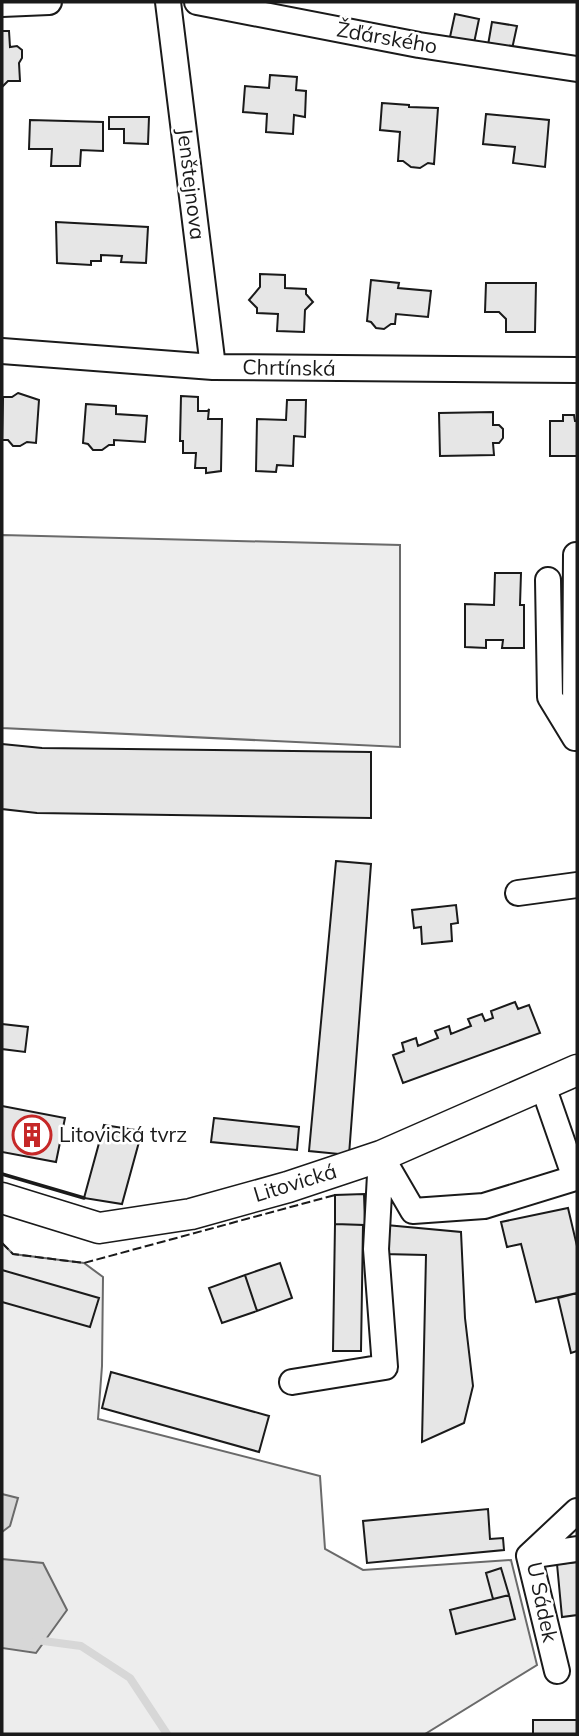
<svg xmlns="http://www.w3.org/2000/svg" width="579" height="1736" viewBox="0 0 579 1736" font-family="Mulish,sans-serif">
  <style>
    .built { fill: #ededed; stroke: #6a6a6a; stroke-width: 2 }
    .water { fill: #d7d7d7; stroke: #6a6a6a; stroke-width: 2 }
    .lines { fill: none; stroke-linecap: round; stroke-linejoin: round }
    .stream { stroke: #d7d7d7; stroke-width: 8 }
    .building { fill: #e6e6e6; stroke: #1a1a1a; stroke-width: 2 }
    .minor-casing { stroke: #1a1a1a; stroke-width: 28 }
    .tertiary-casing { stroke: #1a1a1a; stroke-width: 33 }
    .minor { stroke: #fff; stroke-width: 24 }
    .tertiary { stroke: #fff; stroke-width: 30 }
    .fence { stroke: #1a1a1a; stroke-width: 2; stroke-dasharray: 9 3.5; stroke-linecap: butt }
    .wall { stroke: #1a1a1a; stroke-width: 3.5 }
    .labels { text-anchor: middle; stroke-width: 5; stroke-linejoin: round; paint-order: stroke }
    .street-label { font-size: 21px; fill: #1a1a1a; stroke: #fff }
    .poi-label { font-size: 21px; fill: #1a1a1a; stroke: #fff; text-anchor: start }
  </style>
  <rect width="100%" height="100%" fill="#fff"/>
  <path class="built" d="M2,535L400,545V747L2,728Z
    M2,1243L13,1254L84,1263L103,1277L102,1366L98,1419L320,1476L325,1549L363,1570L511,1560L537,1665L425,1734H2Z"/>
  <path class="water" d="M2,1494L18,1498L10,1526L2,1532Z
    M2,1559L43,1563L67,1610L36,1653L2,1648Z"/>
  <g class="lines">
    <path class="stream" d="M36,1640L81,1646L130,1678L167,1734"/>
  </g>
  <path class="building" d="M455,14L479,19L474,43L450,37Z
    M492,22L517,26L512,49L488,45Z
    M2,31H9L10,47L17,46L22,50V58L19,63L20,81H8L2,87Z
    M270,75L297,77L296,90L306,91L305,117L294,115L293,134L266,132L267,114L243,112L245,86L269,88Z
    M382,103L409,105V107L438,108L434,164L428,163L420,168L411,167L403,161H398L400,132L380,130Z
    M486,114L549,120L545,167L513,163L515,147L483,144Z
    M109,117H149L148,144L124,143V129H109Z
    M30,120L103,122V151L81,150L80,166H51L52,149H29Z
    M56,222L148,227L146,263L121,262L122,256L101,255V261H91V265L57,263Z
    M260,274L285,275V288L306,289V294L313,302L305,310L304,332L277,331L278,314L257,313V308L249,300L260,287Z
    M371,280L399,283L398,288L431,291L428,317L396,314L395,324H391L384,329L376,328L371,322L367,321Z
    M486,283H536L535,332H506V319L499,312H485Z
    M18,393L39,400L36,443L27,442L20,446H13L8,440H2L3,397H12Z
    M181,396L198,397V411H208L209,409L208,419H222L221,471L206,473V468H195L196,453H183V441H180Z
    M287,400H306L305,437L294,436L293,466L277,465L276,472L256,471L257,419L286,420Z
    M86,404L116,406V414L147,416L145,442L114,440V445H109L102,450H93L88,444L83,443Z
    M493,412V425H499L503,429V438L499,443H493L494,455L440,456L439,413Z
    M563,415H574L575,421H577V456H550V421H563Z
    M495,573H521L520,605H524V648H502L503,640H486V648L465,647V604L494,605Z
    M2,744L42,748L371,752V818L37,813L2,809Z
    M336,861L371,864L349,1155L309,1151Z
    M456,905L458,923L451,924L452,941L422,944L421,927L414,928L412,910Z
    M515,1002L518,1009L529,1005L540,1033L403,1083L393,1055L404,1051L402,1043L416,1038L418,1046L438,1038L435,1031L449,1026L451,1034L471,1026L468,1019L482,1014L485,1021L493,1018L491,1011Z
    M2,1024L28,1027L25,1052L2,1049Z
    M2,1106L65,1118L56,1162L2,1152Z
    M214,1118L299,1127L297,1150L211,1142Z
    M104,1125L142,1131L122,1204L84,1198Z
    M364,1194L365,1225L335,1224V1195Z
    M568,1208L577,1246V1293L536,1302L521,1244L507,1247L501,1222Z
    M335,1224L363,1225L361,1351H333Z
    M386,1225L461,1232L465,1318L473,1386L464,1423L422,1442L426,1255L383,1254Z
    M280,1263L292,1298L257,1311L245,1275Z
    M2,1270L99,1298L90,1327L2,1302Z
    M245,1275L257,1311L222,1323L209,1288Z
    M577,1293V1351L571,1353L558,1298Z
    M111,1372L269,1416L259,1452L102,1408Z
    M488,1509L490,1539L503,1538L504,1550L367,1563L363,1521Z
    M577,1562V1615L562,1617L557,1564Z
    M501,1568L509,1595L493,1599L486,1573Z
    M509,1595L515,1619L456,1634L450,1610Z
    M533,1720H577V1734H533Z"/>
  <g class="lines">
    <defs>
      <path id="minor" d="M168,2L213,367
        M197,2L419,45L577,69
        M2,4L49,2
        M2,351L213,367L577,370
        M576,555L575,713L577,736
        M548,580L550,697L575,738
        M518,893L577,885
        M381,1156L413,1211L484,1206L575,1178L543,1086
        M292,1382L385,1367L376,1249L381,1156
        M529,1556L577,1549
        M557,1671L529,1556L577,1511"/>
      <path id="tertiary" d="M2,1198L99,1228L191,1214L288,1187L381,1156L577,1070"/>
    </defs>
    <use href="#minor" class="minor-casing"/>
    <use href="#tertiary" class="tertiary-casing"/>
    <use href="#minor" class="minor"/>
    <use href="#tertiary" class="tertiary"/>
    <path class="fence" d="M2,1243L13,1254L84,1263L335,1195"/>
    <path class="wall" d="M2,1174L84,1198"/>
  </g>
  <defs>
    <symbol id="building-ring" viewBox="-11 -11 22 22"><circle r="9.5" fill="#fff" stroke="#c62828" stroke-width="1.5"/><path d="M-4-6H4V6H1V3H-1V6H-4ZM-2.5-4.3h1.7v1.8h-1.7ZM.8-4.3h1.7v1.8H.8ZM-2.5-1h1.7V.8h-1.7ZM.8-1h1.7V.8H.8Z" fill="#c62828"/></symbol>
  </defs>
  <g fill-rule="evenodd">
    <use href="#building-ring" x="10" y="1113" width="44" height="44"/>
  </g>
  <g class="labels">
    <g class="street-label">
      <text transform="translate(387 38) rotate(10)" y="7">Žďárského</text>
      <text transform="translate(191 184) rotate(83)" y="7">Jenštejnova</text>
      <text transform="translate(289 368) rotate(1)" y="7">Chrtínská</text>
      <text transform="translate(295 1183) rotate(-17)" y="7">Litovická</text>
      <text transform="translate(542 1602) rotate(78)" y="7">U Sádek</text>
    </g>
    <g class="poi-label">
      <text x="59" y="1142">Litovická tvrz</text>
    </g>
  </g>
  <rect width="579" height="1736" fill="none" stroke="#1a1a1a" stroke-width="7"/>
</svg>
